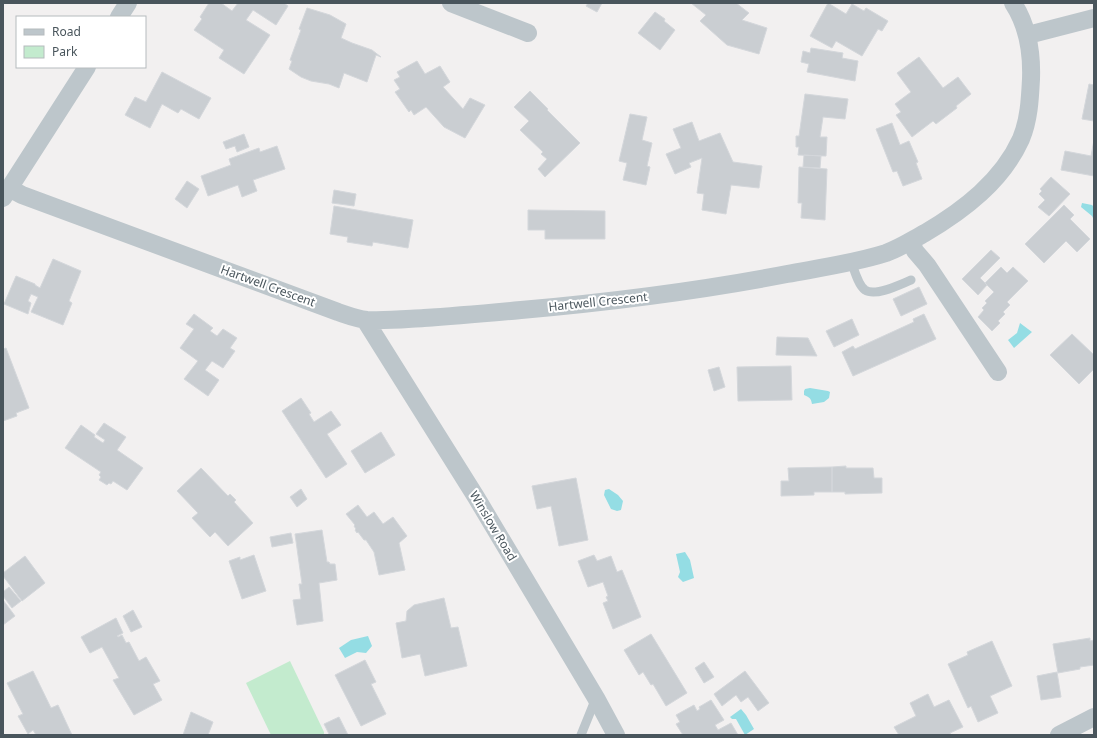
<svg xmlns="http://www.w3.org/2000/svg" width="1097" height="738" viewBox="0 0 1097 738" font-family="'Noto Sans',sans-serif">
  <style>
    .green { fill: #c3ebce }
    .water { fill: #94dde4 }
    .building { fill: #caced2; stroke: #d4d7db }
    .lines { fill: none; stroke-linecap: round; stroke-linejoin: round }
    .service { stroke: #bdc6cb; stroke-width: 9 }
    .minor { stroke: #bdc6cb; stroke-width: 18 }
    .labels { text-anchor: middle; stroke-width: 4; stroke-linejoin: round; paint-order: stroke }
    .street-label { font-size: 12px; fill: #49555c; stroke: #fff }
  </style>
  <rect width="100%" height="100%" fill="#f2f0f0"/>
  <path class="green" d="M290,661L324,732V735H271L246,683Z"/>
  <path class="water" d="M1082,203L1092,205L1094,207V220L1092,216L1081,207Z
    M1020,323L1032,332L1014,348L1008,340L1017,333Z
    M810,388L828,391L830,392L829,398L824,402L812,404C811,398 809,397 804,395V391L805,389Z
    M609,489L618,495L623,501L621,510L617,511L611,509L604,495L605,490Z
    M685,552L690,560L694,578L683,582L678,577L680,572L676,554Z
    M368,636L372,646L366,653L357,652L345,658L339,648L351,640Z
    M741,709L746,715L754,729L745,735L736,719H732L730,717Z"/>
  <path class="building" d="M209,3H221L232,11L238,3H284L288,6L276,25L253,10L246,20L270,35L244,74L219,58L224,50L194,30L202,19L200,17Z
    M588,3H602L597,12L586,6Z
    M691,3H736L749,13L742,20L767,28L759,54L727,45L700,21L706,15Z
    M828,3L846,14L852,4L864,11L866,8L888,21L882,31L878,29L862,56L836,41L832,48L810,36Z
    M307,8L330,15L346,24L341,38L352,43L372,50L381,57L376,55L367,82L344,73L339,88L329,84L311,81L301,77L289,69L292,61L290,60L301,30L299,29Z
    M655,12L665,19L664,21L675,30L660,50L638,33Z
    M811,48L843,53L842,58L858,61L855,81L807,72L809,64L801,62L803,51L810,53Z
    M919,57L943,88L958,77L971,94L956,106L957,108L936,124L933,121L912,137L896,115L901,112L895,104L911,92L897,73Z
    M417,61L425,74L440,66L450,82L443,87L463,109L470,98L485,105L465,138L444,127L426,107L414,115L411,110L409,112L395,92L400,89L394,80L400,77L397,72Z
    M162,72L211,98L199,119L181,109L178,113L162,104L150,128L125,115L135,97L146,102Z
    M1089,84L1094,85V121L1082,119Z
    M530,91L548,109L547,110L580,143L545,177L538,169L547,159L541,154L543,152L520,130L529,121L514,107Z
    M805,94L848,99L845,119L823,117L820,137H827L826,156L798,155L799,147H796V136H799Z
    M630,114L647,117L642,140L652,143L647,166L650,167L646,185L623,180L627,163L619,161Z
    M692,122L699,141L720,133L733,162L762,166L759,188L731,185L726,214L702,210L704,194L697,193L702,158L689,163L691,167L675,174L666,154L681,148L673,129Z
    M892,123L900,145L909,141L918,162L916,163L922,179L903,186L897,171L893,172L876,129Z
    M244,134L249,147L237,152L235,146L226,149L223,142Z
    M1094,140V176L1061,170L1065,151L1091,156Z
    M277,146L285,169L253,180L257,191L242,197L238,185L208,196L201,176L231,165L229,159L259,148L260,152Z
    M804,155L821,156L820,168L803,167Z
    M799,167L827,169L825,220L801,218L802,203H798Z
    M1051,177L1070,194L1049,216L1038,207L1045,200L1039,194L1042,191L1040,189Z
    M187,181L199,189L187,208L175,199Z
    M334,190L356,194L354,206L332,203Z
    M1064,205L1074,215L1070,219L1090,239L1077,252L1066,241L1044,263L1025,244Z
    M334,206L413,220L408,248L373,242L372,246L347,242L348,237L330,234Z
    M528,210L605,211V239H545V230H528Z
    M991,250L1000,258L980,278L987,285L978,295L962,279Z
    M53,259L81,271L69,301L72,303L63,325L31,312L38,297L31,294L28,301L31,303L28,314L4,304L16,276L35,284V285L40,288Z
    M1001,267L1007,273L1013,267L1028,281L1007,302L1010,305L1003,312L1005,314L998,321L1000,323L992,331L978,317L984,310L982,308L987,303L985,301L994,292L985,283Z
    M919,287L927,304L901,316L893,299Z
    M194,314L213,328L210,331L217,336L223,329L237,338L230,348L235,351L223,368L212,361L205,370L219,380L208,396L184,379L198,361L180,348L194,329L186,324Z
    M924,314L936,339L853,376L842,352L853,346L855,349L914,322L913,319Z
    M852,319L859,335L834,347L826,331Z
    M1072,334L1094,355V369L1079,384L1050,355Z
    M777,337L808,338L817,356L776,355Z
    M6,348L29,408L16,413L17,416L3,421V349Z
    M791,366L792,400L738,401L737,367Z
    M719,367L725,387L714,391L708,370Z
    M301,398L311,413L309,414L314,422L331,411L341,425L327,434L347,464L326,478L282,411Z
    M104,423L126,437L117,450L143,468L127,490L113,481L111,484L109,483L107,485L99,480L101,477L99,475L101,472L65,448L81,425L95,435L94,437L103,443L105,440L96,434Z
    M381,432L395,455L365,473L351,451Z
    M846,466V468H873L874,478H882V493L845,494V492H832V467Z
    M832,467V492H814V495L781,496V481H789L788,468Z
    M201,468L228,496L230,494L236,500L234,502L253,523L228,546L215,532L210,537L192,518L198,513L177,491Z
    M576,478L588,540L559,546L551,506L537,509L532,486Z
    M301,489L307,499L297,507L290,497Z
    M358,505L367,517L374,512L383,524L393,517L407,536L399,543L405,570L379,575L374,552L366,540H364L358,532L357,533L355,530L356,529L354,526L355,525L346,514Z
    M322,530L327,562H329L330,564H335L337,580L319,583L323,621L297,625L293,600L301,599L299,584H302L295,534Z
    M291,533L293,543L272,547L270,537Z
    M254,555L266,591L242,599L229,561L240,557V560Z
    M594,555L597,561L611,556L617,572L622,570L641,617L613,629L603,603L608,601L606,597L608,596L603,582L588,587L578,561Z
    M25,556L45,583L22,601L3,576V573Z
    M9,587L21,601L12,608L3,596V592Z
    M444,598L451,628L458,627L467,666L425,676L420,654L402,658L396,623L406,621L407,611L414,605Z
    M3,600L15,616L3,625Z
    M133,610L142,627L131,632L123,616Z
    M116,618L123,633L117,636L118,637L122,635L126,643L129,642L139,661L146,657L160,681L153,684L162,700L134,715L113,680L119,678L102,647L90,653L81,637Z
    M651,634L687,693L666,706L653,684L651,685L643,672L639,675L624,650Z
    M1090,638V641L1094,640V665L1080,667V669L1058,673L1053,644Z
    M992,641L1012,686L990,696L998,713L978,722L971,706L968,708L948,664L968,655L967,652Z
    M365,660L376,682L371,684L386,714L361,726L335,675Z
    M704,662L714,677L704,683L695,668Z
    M33,671L51,708L58,705L72,735H36L33,730L28,734L18,716L23,714L7,683Z
    M745,671L769,703L758,711L748,697L741,702L736,695L722,706L714,694Z
    M1057,672L1061,697L1041,700L1037,676Z
    M928,694L934,707L949,700L963,727L950,733L951,735H899L894,727L916,716L910,703Z
    M711,700L724,720L715,725L718,730L731,723L738,735H683L676,724L680,722L676,715L694,705L697,711L700,709L699,707Z
    M191,712L213,722L208,735H183Z
    M339,717L348,735H327L329,734L324,724Z"/>
  <g class="lines">
    <path class="service" d="M851,261C854,269 858,285 865,290C876,297 901,284 911,280
      M581,735L596,698"/>
    <path class="minor" d="M451,3L528,33
      M119,17L128,3
      M1028,35L1094,18
      M9,188L22,195L338,312C347,315 357,319 367,320C386,321 406,319 424,318C457,316 489,313 521,310C610,302 699,291 787,274C819,268 855,263 886,253C900,248 912,240 925,233C964,210 1002,181 1021,139C1029,120 1030,99 1031,79C1032,51 1028,26 1013,3
      M3,198L87,67
      M911,241L915,251L927,265L998,372
      M365,320L476,497L596,698L616,735
      M1059,735L1094,717"/>
  </g>
  <g class="labels">
    <g class="street-label">
      <text transform="translate(268 286) rotate(20)" y="4">Hartwell Crescent</text>
      <text transform="translate(598 302) rotate(-6)" y="4">Hartwell Crescent</text>
      <text transform="translate(493 526) rotate(59)" y="4">Winslow Road</text>
    </g>
  </g>
  <rect width="1097" height="738" fill="none" stroke="#49555c" stroke-width="8"/>
  <rect x="16" y="16" width="130" height="52" fill="#ffffff" stroke="#b6bbbe"/>
  <rect x="24" y="29" width="20" height="6" fill="#bdc6cb" stroke="#b6bbbe"/>
  <text x="52" y="36" font-size="12" fill="#49555c">Road</text>
  <rect x="24" y="46" width="20" height="12" fill="#c3ebce" stroke="#b6bbbe"/>
  <text x="52" y="56" font-size="12" fill="#49555c">Park</text>
</svg>
